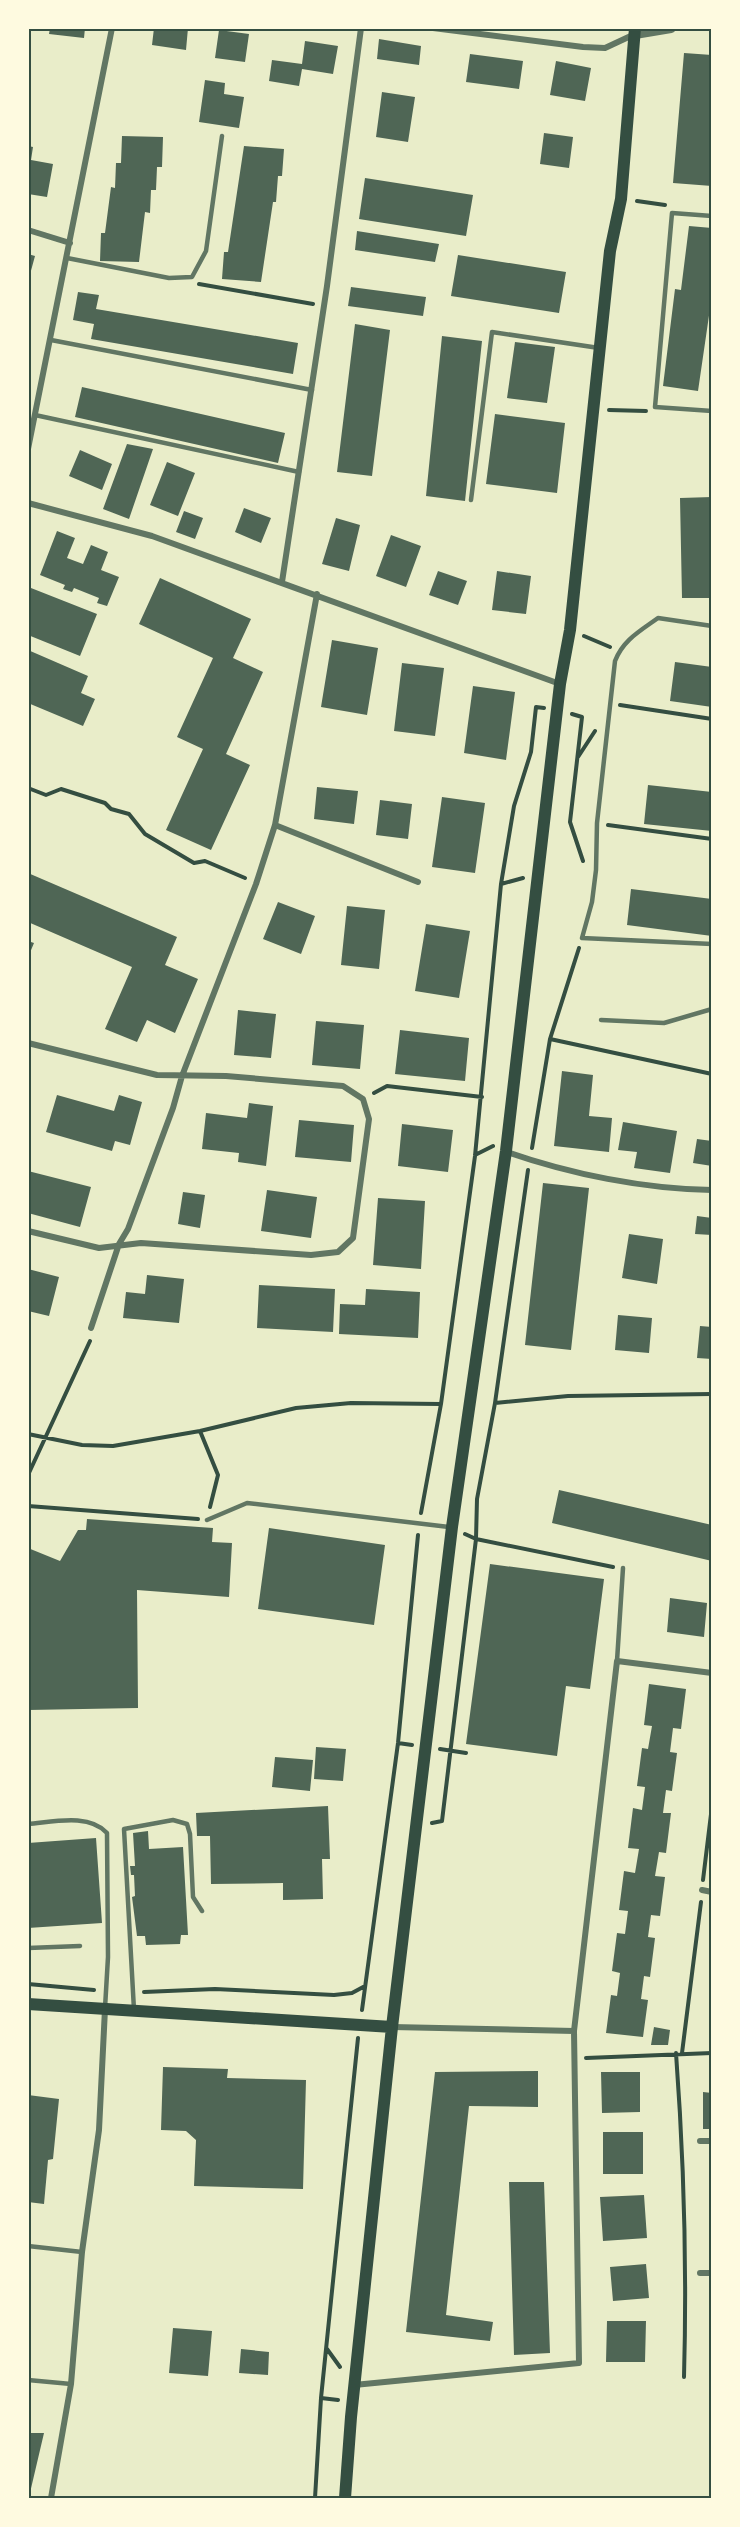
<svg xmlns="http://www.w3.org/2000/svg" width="740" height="2527" viewBox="0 0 740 2527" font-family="Poppins,sans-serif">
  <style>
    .building { fill: #4f6655 }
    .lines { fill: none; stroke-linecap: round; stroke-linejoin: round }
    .path { stroke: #344e41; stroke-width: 4 }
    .service { stroke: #617663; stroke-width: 4.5 }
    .minor { stroke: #617663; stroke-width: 6 }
    .tertiary { stroke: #617663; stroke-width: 10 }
    .secondary { stroke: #344e41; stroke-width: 12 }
    .neatline { fill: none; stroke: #344e41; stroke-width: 2 }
  </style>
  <rect width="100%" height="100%" fill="#e9edc9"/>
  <path class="building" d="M50,28H85L84,38L49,34Z
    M154,28H188L186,50L152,45Z
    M219,30L249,34L245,62L215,58Z
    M379,39L421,46L419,65L377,59Z
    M305,41L338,46L333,74L302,69L299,86L269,81L272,60L302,64Z
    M684,53L712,55V186L673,183Z
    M470,54L523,61L519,89L466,82Z
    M556,61L591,68L585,101L550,95Z
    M205,80L225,83L224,94L244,97L239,128L199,122Z
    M382,92L415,97L408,142L376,137Z
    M544,133L573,137L569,168L540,164Z
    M122,136L163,137L162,167H157L156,190H151L150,213L145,212L139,262L100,261L101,233H105L111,187L115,188L116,163H121Z
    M28,146L33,147L31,160L53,164L47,197L28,194Z
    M244,146L284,149L282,176H278L276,202H273L261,282L222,279L224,252H228Z
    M365,178L473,195L466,236L359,219Z
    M689,226L712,228V295L698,391L663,386L675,289L681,290Z
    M357,231L439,244L435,262L355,250Z
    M28,254L35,256L29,278H28Z
    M458,255L566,272L559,313L451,296Z
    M351,287L426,297L423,316L348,306Z
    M78,292L99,295L96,309L298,343L293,374L91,339L94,324L73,320Z
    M355,324L390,330L372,476L337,472Z
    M442,336L482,341L465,501L426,496Z
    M515,342L555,347L547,403L507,398Z
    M82,387L285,433L278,463L75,417Z
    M495,414L565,423L557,493L486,484Z
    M127,444L153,449L129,519L103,509Z
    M80,450L112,464L102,490L69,476Z
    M167,462L195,473L178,516L150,505Z
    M712,497V598H682L680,498Z
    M244,508L271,518L261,543L235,532Z
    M184,511L203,518L195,539L176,532Z
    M336,518L360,525L349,571L322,564Z
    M57,531L75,538L67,558L83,564L91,545L108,552L101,570L119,577L107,606L97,603L99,598L74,588L72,592L63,589L65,585L40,575Z
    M391,535L421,546L406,587L376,576Z
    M438,571L467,581L458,605L429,595Z
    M497,571L531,576L526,614L492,610Z
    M160,578L251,619L233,658L263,672L226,754L250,765L211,850L166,830L203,749L177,737L213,658L139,624Z
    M31,588L97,614L80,656L28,635V595Z
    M332,640L378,648L367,715L321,707Z
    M28,650L88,676L81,693L95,699L83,726L28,703Z
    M675,662L712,667V707L670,701Z
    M402,663L444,668L435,736L394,731Z
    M473,686L515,692L506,760L464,753Z
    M648,785L712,792V831L644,824Z
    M317,787L358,791L354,824L314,819Z
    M442,797L485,803L475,873L432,867Z
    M380,800L412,804L408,839L376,835Z
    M28,873L177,937L165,965L198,979L175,1033L147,1020L137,1042L105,1029L132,967L28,922Z
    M631,889L712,899V936L627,925Z
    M278,902L315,916L301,954L263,939Z
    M347,906L385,910L379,969L341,965Z
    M426,924L470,931L459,998L415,991Z
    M28,941L34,943L29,955H28Z
    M238,1010L276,1014L271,1058L234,1055Z
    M316,1021L364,1025L360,1069L312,1065Z
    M400,1030L469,1038L465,1081L395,1074Z
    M562,1071L593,1075L589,1116L612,1118L609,1152L554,1146Z
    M57,1095L114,1111L119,1095L142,1102L130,1145L115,1141L112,1151L46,1132Z
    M249,1103L273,1106L266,1166L238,1162L239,1153L202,1149L206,1113L247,1118Z
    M299,1120L354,1125L351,1162L295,1157Z
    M623,1122L677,1131L670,1173L634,1168L637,1152L618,1150Z
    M402,1124L453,1130L448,1172L398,1166Z
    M697,1139L712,1141V1166L693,1163Z
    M28,1171L91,1187L80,1227L28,1213Z
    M543,1183L589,1188L571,1350L525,1345Z
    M267,1190L317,1197L311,1238L261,1231Z
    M183,1192L205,1195L200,1228L178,1224Z
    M378,1198L425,1201L421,1269L373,1265Z
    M697,1216L712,1218V1235L695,1234Z
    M629,1234L663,1239L657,1284L622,1278Z
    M28,1269L59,1277L49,1316L28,1311Z
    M147,1275L184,1279L179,1323L123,1318L126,1292L145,1294Z
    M259,1285L335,1289L333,1332L257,1328Z
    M366,1289L420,1292L418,1338L339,1334L340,1304L365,1305Z
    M618,1315L652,1318L649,1353L615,1350Z
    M700,1326L712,1327V1359L697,1358Z
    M559,1490L712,1525V1561L552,1523Z
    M87,1519L213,1528L212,1542L232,1543L229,1597L137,1590L138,1708L28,1710V1548L60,1561L78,1530H86Z
    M269,1528L385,1545L374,1625L258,1609Z
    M490,1564L604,1579L590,1689L566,1686L557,1756L466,1744Z
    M670,1598L707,1603L704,1637L667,1632Z
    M649,1684L686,1689L681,1729L673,1728L670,1752L677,1753L672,1791L666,1790L663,1813H671L666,1853L659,1852L655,1876L665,1877L660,1916L651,1915L648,1937L655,1938L650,1977L644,1976L641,1999L648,2000L643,2037L606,2033L611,1995L617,1996L620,1973L612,1971L617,1933L625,1934L628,1911L619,1910L624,1871L635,1873L639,1849L628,1848L633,1808L642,1810L645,1787L637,1786L642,1748L648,1749L652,1726L644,1725Z
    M316,1747L346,1749L343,1781L314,1779Z
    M275,1757L313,1760L310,1791L272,1787Z
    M328,1806L330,1859H322L323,1899L283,1900V1883L211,1884L210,1836H197L196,1813Z
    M148,1831L149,1849L183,1847L188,1935H181L180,1944L146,1945L145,1936H137L132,1897L135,1896L134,1875H131L130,1866H135L133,1833Z
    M96,1838L102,1923L28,1928V1843Z
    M654,2027L670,2030L668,2045H651Z
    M163,2067L228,2069L227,2078L306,2080L303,2189L194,2186L196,2140L186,2131L161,2130Z
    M538,2071V2107L469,2106L446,2315L493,2322L490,2341L406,2332L435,2072Z
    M601,2072H640V2112L602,2113Z
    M703,2092L712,2093V2129H703Z
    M28,2095L59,2099L53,2159L48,2160L44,2204L28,2202Z
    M603,2132H643V2174H603Z
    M509,2182H544L550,2353L514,2355Z
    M709,2183H712V2206H709Z
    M644,2195L647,2238L603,2241L600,2197Z
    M646,2264L649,2298L613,2301L610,2267Z
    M607,2321H646L645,2362H606Z
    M173,2328L212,2331L208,2376L169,2373Z
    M241,2349L269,2352L268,2375L239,2373Z
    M28,2433H44L29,2497H28Z"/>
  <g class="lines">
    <path class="path" d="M637,201L665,205
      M199,284L313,304
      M609,410L646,411
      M584,636L610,647
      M620,705L712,719
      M572,714L582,717L570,822L583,861
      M578,757L595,731
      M28,788L46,795L61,789L105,803L111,809L129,814L145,834L194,863L205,861L245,878
      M608,825L712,839
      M501,884L523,878
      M550,1039L712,1074
      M374,1093L387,1086L482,1097
      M532,1148L550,1039L579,948
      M475,1155L493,1146
      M495,1403L568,1396L712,1394
      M200,1431L218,1475L210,1507
      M28,1434L82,1445L113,1446L200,1431L296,1408L351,1403L441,1404
      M28,1475L90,1341
      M28,1506L198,1519
      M421,1513L441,1404L475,1156L501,884L514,806L531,752L536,707L544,708
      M465,1534L476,1539L613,1567
      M398,1743L412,1745
      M440,1749L466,1753
      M432,1823L442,1821L476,1539L477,1499L495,1403L528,1170
      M703,1880L712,1806
      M28,1984L94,1990
      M144,1992L215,1989L334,1995L352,1993L365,1986
      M362,2010L398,1743L418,1535
      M676,2053C684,2161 687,2269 684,2377
      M682,2053L701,1902
      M586,2058L712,2053
      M327,2349L340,2367
      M321,2398L338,2400
      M315,2498L321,2398L358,2038"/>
    <path class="service" d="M712,216L672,213L655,407L712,411
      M67,258L169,278L192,277L206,251L222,136
      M51,340L312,390
      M35,415L299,472
      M471,500L492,332L599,348
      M712,626L658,618C640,631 623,640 615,661L597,823L596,870L592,902L582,938L712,944
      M601,1020L664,1023L712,1009
      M207,1520L247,1503L449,1527
      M617,1661L623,1568
      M28,1824C53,1822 89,1813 107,1833L108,1957L105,2008
      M28,1948L80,1946
      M134,2010L124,1829L173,1820L187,1824L190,1834L193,1897L202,1911
      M28,2246L82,2252
      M28,2380L71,2384"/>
    <path class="minor" d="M433,28L583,47L605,48L635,34
      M28,230L70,243
      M28,449L112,28
      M28,503L152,536L560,684
      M282,582L327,286L361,28
      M275,825L418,882
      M28,1043L157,1075L226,1076L343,1086L363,1099L369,1119L353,1238L338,1252L311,1255L141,1243L99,1248L28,1231
      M507,1152C570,1174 644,1189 712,1190
      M91,1328L119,1244L128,1229L173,1108L182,1076L256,884L275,825L317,594
      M702,1890L712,1892
      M392,2027L574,2031
      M700,2141H712
      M700,2273H712
      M354,2385L579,2363L574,2031L617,1661L712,1673
      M51,2498L71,2384L82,2252L99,2130L105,2009"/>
    <path class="tertiary" d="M635,34L671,28"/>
    <path class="secondary" d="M28,2004L392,2027
      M345,2498L351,2417L392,2027L452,1527L506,1151L560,684L570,630L610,251L621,199L635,28"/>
  </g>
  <rect width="740" height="2527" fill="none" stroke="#fefae0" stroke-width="60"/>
  <rect x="30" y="30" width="680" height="2467" class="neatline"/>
</svg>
